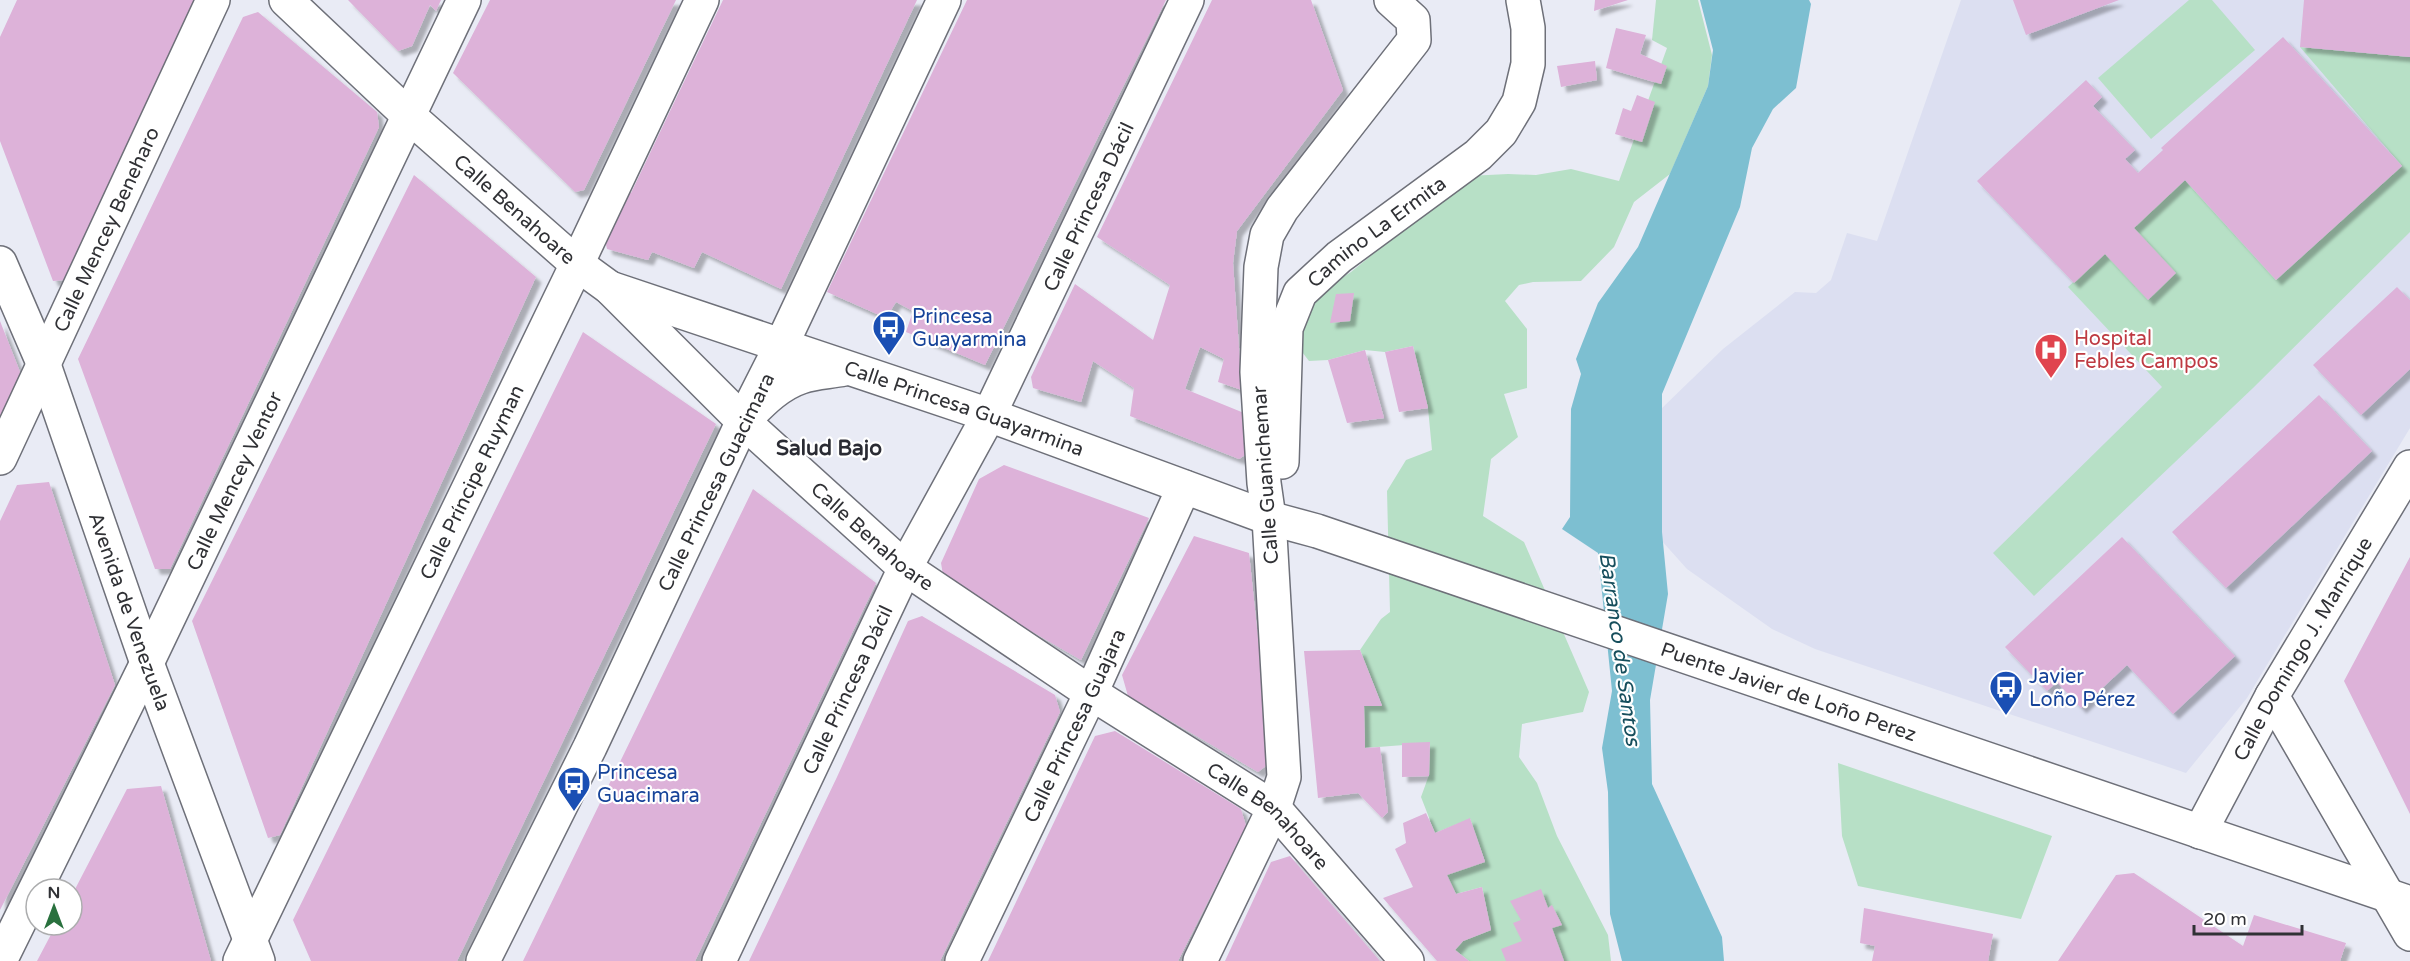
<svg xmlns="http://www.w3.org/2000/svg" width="2410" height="961" viewBox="0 0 2410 961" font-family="'Varela Round',sans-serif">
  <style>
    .built { fill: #dcdff1 }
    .green { fill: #b7e0c6 }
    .water { fill: #7dbfd1 }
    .building { fill: #ddb2d9; filter: url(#shadow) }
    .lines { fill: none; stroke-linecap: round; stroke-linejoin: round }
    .street-casing { stroke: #6e7079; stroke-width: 36 }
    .secondary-casing { stroke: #6e7079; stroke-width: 36 }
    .street { stroke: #fff; stroke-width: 33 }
    .secondary { stroke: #fff; stroke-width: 33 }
    .labels { text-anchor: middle; stroke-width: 4.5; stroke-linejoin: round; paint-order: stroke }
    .street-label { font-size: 20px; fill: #303135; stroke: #fff }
    .transit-label { font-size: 20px; fill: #164399; stroke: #fff; text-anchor: start }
    .health-label { font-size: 20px; fill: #be3a42; stroke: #fff; text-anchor: start }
    .neighbourhood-label { font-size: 21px; font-weight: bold; fill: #2a2b33; stroke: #fff }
    .water-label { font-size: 21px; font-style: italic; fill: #164e5c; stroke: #fff }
  </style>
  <defs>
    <filter id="shadow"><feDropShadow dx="5.5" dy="5.5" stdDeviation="1.5" flood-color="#0004"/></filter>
  </defs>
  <rect width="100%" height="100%" fill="#e9ebf5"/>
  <path class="built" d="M1961,0H2410V428L2247,698L2186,773L1815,649L1772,629L1687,569L1661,540V409L1723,349L1795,292L1816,293L1831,280L1847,233L1877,241Z"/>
  <path class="green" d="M1656,0H1698L1712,55L1708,86L1670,174L1634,202L1614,247L1581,281L1533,282L1519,285L1505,301L1527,329V388L1504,394L1518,437L1491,459L1483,516L1524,542L1589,692L1583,712L1522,724L1519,757L1537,783L1557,836L1608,935L1611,961H1469L1455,950L1463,941L1491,930L1482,887L1456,894L1444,871L1485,861L1470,819L1435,833L1421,797L1429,775L1430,743L1365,748L1364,706L1382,705L1360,650L1381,619L1390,612L1387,491L1406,460L1432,450L1428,408L1413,346L1385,352L1365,350L1328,360L1309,361L1296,344L1304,302L1351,272L1468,176L1508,174L1536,175L1571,169L1619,181L1667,48L1652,40Z
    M2189,0H2212L2255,50L2151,139L2098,78Z
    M2300,47L2410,57V232L2253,388L2034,596L1993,553L2162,387L2068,287L2185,180L2276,280L2402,166Z
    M1838,763L2052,836L2021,919L1858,886L1842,836Z"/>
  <path class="water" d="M1700,0H1809L1811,4L1796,88L1773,109L1752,148L1740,207L1662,394V532L1668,594L1650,700L1652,784L1722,937L1724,961H1622L1610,914L1608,792L1602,748L1612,691L1598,553L1562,529L1570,517L1571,409L1581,374L1576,359L1598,303L1638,247L1708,86L1713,50Z"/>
  <path class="building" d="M17,0H201L65,280L53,281L0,141V37Z
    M348,0H441L436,11L430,5L412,46L398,51Z
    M490,0H676L584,190L575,192L453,73Z
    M723,0H917L781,289L702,252L694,268L652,252L648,260L607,249L604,235L624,189L631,193Z
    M967,0H1166L985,365L906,332L913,311L896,302L886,318L827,292Z
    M1212,0H1311L1343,90L1237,231L1233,263L1242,390L1218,382L1224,359L1200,347L1185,389L1244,413L1251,451L1239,459L1130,416L1134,388L1093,361L1081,402L1033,388L1031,377L1075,284L1153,340L1170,285L1097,237Z
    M1595,0H1628L1594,11Z
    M2013,0H2119L2026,35Z
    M2304,0H2410V57L2300,47Z
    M258,12L377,112L379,127L170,569H155L78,359L243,17Z
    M1616,28L1646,35L1640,54L1667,66L1661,84L1606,68Z
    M2283,37L2402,166L2276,280L2185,180L2134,228L2176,273L2148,300L2105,254L2074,283L1977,181L2086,80L2102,97L2093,106L2135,150L2125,159L2138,173L2163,150L2161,148Z
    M1595,61L1597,80L1561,87L1557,66Z
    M1637,95L1655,102L1642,142L1615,134L1623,108L1631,111Z
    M414,175L536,277L280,835L268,838L192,621Z
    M2397,287L2410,300V369L2361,415L2313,365Z
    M1354,293L1350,321L1330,323L1336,294Z
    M0,321L22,377L0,422Z
    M583,332L716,424L457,961H311L293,920Z
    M1413,346L1428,408L1399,412L1385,352Z
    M1365,350L1384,418L1347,423L1328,360Z
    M2319,395L2372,451L2226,588L2172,532Z
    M1004,465L1149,518L1081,660L944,581L941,563L979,479Z
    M49,482L115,685L0,910V521L17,485Z
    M753,489L876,583L695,961H523Z
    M1194,536L1249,553L1271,762L1258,772L1128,696L1122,675Z
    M2122,537L2235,656L2173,714L2127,665L2081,708L2057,682L2047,691L2005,647Z
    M2410,557V814L2344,681Z
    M922,616L1055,695L1060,712L940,961H749L837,777L908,621Z
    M1360,650L1382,706H1364L1365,748L1380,747L1388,812L1382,818L1358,793L1318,798L1304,651Z
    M1115,731L1241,809L1246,826L1178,961H988L1095,736Z
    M1430,742L1429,776L1402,777V743Z
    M161,786L211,961H37L56,925H72V895L127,789Z
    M1426,813L1435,833L1470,818L1485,862L1447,875L1456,894L1482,887L1491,930L1463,941L1455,950L1469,961H1437L1383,898L1413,887L1395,849L1406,843L1403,823Z
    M1290,856L1380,961H1225L1271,862Z
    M2134,873L2243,946L2254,915L2346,943L2340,961H2058L2116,875Z
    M1541,889L1548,908L1552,905L1562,925L1552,928L1564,961H1506L1501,949L1522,941L1513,923L1521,920L1510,901Z
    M1864,908L1993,934L1988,961H1872L1875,946L1860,943Z"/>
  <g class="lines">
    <defs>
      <g id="street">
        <path id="s1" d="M944,0L781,346L743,421L905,568L1091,693L1274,808L1407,961"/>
        <path id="s2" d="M0,458L213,0"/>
        <path id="s3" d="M1282,462L1286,328L1300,293L1339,257L1478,155L1501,132L1519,102L1528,64V28L1523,0"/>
        <path d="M2272,696L2410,934"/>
        <path id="s4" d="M0,961L147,663L464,0"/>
        <path id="s5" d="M240,961L577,264L702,0"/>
        <path id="s6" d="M719,961L905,568L989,415L1187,0"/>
        <path id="s7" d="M962,961L1091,693L1184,487"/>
        <path d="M1200,961L1274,808L1284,777L1269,518L1264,483L1257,372L1261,267L1267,235L1282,209L1414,40L1413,20L1391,0"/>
      </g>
      <g id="secondary">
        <path id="s8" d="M286,0L409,116L577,264L610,288L743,421"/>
        <path id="s9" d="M0,263L44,365L147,663L258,961"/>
        <path id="s10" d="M610,288L989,415L1269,518L1317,531L2410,903"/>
        <path id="s11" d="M2200,832L2272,696L2410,467"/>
        <path d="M483,961L590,747L743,421C760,404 777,385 801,377C814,372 830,372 844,369"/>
      </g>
    </defs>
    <use href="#street" class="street-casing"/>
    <use href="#secondary" class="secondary-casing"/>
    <use href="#street" class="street"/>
    <use href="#secondary" class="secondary"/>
  </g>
  <defs>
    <symbol id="bus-pin" viewBox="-11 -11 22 30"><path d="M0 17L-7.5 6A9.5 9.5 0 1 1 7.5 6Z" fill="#1a4fb4" stroke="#fff"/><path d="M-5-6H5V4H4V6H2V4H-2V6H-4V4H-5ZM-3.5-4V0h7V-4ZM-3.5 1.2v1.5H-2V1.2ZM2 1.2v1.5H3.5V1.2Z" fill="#fff"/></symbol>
    <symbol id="hospital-pin" viewBox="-11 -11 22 30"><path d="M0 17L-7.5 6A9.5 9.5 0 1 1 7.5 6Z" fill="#e0444e" stroke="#fff"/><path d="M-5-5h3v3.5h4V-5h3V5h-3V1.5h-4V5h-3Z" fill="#fff"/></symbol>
  </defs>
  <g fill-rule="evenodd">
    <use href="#bus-pin" x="870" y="308" width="38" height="52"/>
    <use href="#hospital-pin" x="2032" y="331" width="38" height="52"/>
    <use href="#bus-pin" x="1987" y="668" width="38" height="52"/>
    <use href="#bus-pin" x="555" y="764" width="38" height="52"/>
  </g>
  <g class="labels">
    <g class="street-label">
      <text dy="7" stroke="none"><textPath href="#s6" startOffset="840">Calle Princesa Dácil</textPath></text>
      <text dy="7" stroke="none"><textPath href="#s8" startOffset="310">Calle Benahoare</textPath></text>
      <text dy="7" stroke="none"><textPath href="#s2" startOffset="252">Calle Mencey Beneharo</textPath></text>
      <text dy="7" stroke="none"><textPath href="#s3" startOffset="270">Camino La Ermita</textPath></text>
      <text dy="7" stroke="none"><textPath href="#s10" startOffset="374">Calle Princesa Guayarmina</textPath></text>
      <text transform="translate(1265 475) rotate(-94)" y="7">Calle Guanichemar</text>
      <text dy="7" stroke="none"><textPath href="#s4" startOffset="534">Calle Mencey Ventor</textPath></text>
      <text dy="7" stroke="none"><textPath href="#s5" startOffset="532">Calle Príncipe Ruyman</textPath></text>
      <text transform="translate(716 482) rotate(-64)" y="7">Calle Princesa Guacimara</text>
      <text dy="7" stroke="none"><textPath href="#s1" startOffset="640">Calle Benahoare</textPath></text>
      <text dy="7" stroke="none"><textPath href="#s9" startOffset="372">Avenida de Venezuela</textPath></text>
      <text dy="7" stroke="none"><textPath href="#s11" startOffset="210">Calle Domingo J. Manrique</textPath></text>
      <text dy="7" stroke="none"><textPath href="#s6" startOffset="300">Calle Princesa Dácil</textPath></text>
      <text dy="7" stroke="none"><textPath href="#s10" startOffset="1246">Puente Javier de Loño Perez</textPath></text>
      <text dy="7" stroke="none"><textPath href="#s7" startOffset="261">Calle Princesa Guajara</textPath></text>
      <text dy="7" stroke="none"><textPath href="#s1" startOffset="1126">Calle Benahoare</textPath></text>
    </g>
    <g class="transit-label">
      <text x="912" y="323">Princesa<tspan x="912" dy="23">Guayarmina</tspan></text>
      <text x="2029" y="683">Javier<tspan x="2029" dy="23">Loño Pérez</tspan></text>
      <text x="597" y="779">Princesa<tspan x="597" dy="23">Guacimara</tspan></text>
    </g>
    <g class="health-label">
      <text x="2074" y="345">Hospital<tspan x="2074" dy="23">Febles Campos</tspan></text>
    </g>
    <g class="neighbourhood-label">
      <text x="829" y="455">Salud Bajo</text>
    </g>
    <g class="water-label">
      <text transform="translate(1620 649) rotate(82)" y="7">Barranco de Santos</text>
    </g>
  </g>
  <g transform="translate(54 907)"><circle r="28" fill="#ffffff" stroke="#acadae" stroke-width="1.5"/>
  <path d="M0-4.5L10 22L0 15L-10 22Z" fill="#29713e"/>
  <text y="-9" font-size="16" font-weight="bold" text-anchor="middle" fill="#303135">N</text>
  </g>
  <path d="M2194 925v9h108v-9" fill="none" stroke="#303135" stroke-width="3"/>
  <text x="2203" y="925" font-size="18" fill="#303135" stroke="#ffffff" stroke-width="4.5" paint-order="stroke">20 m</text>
</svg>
